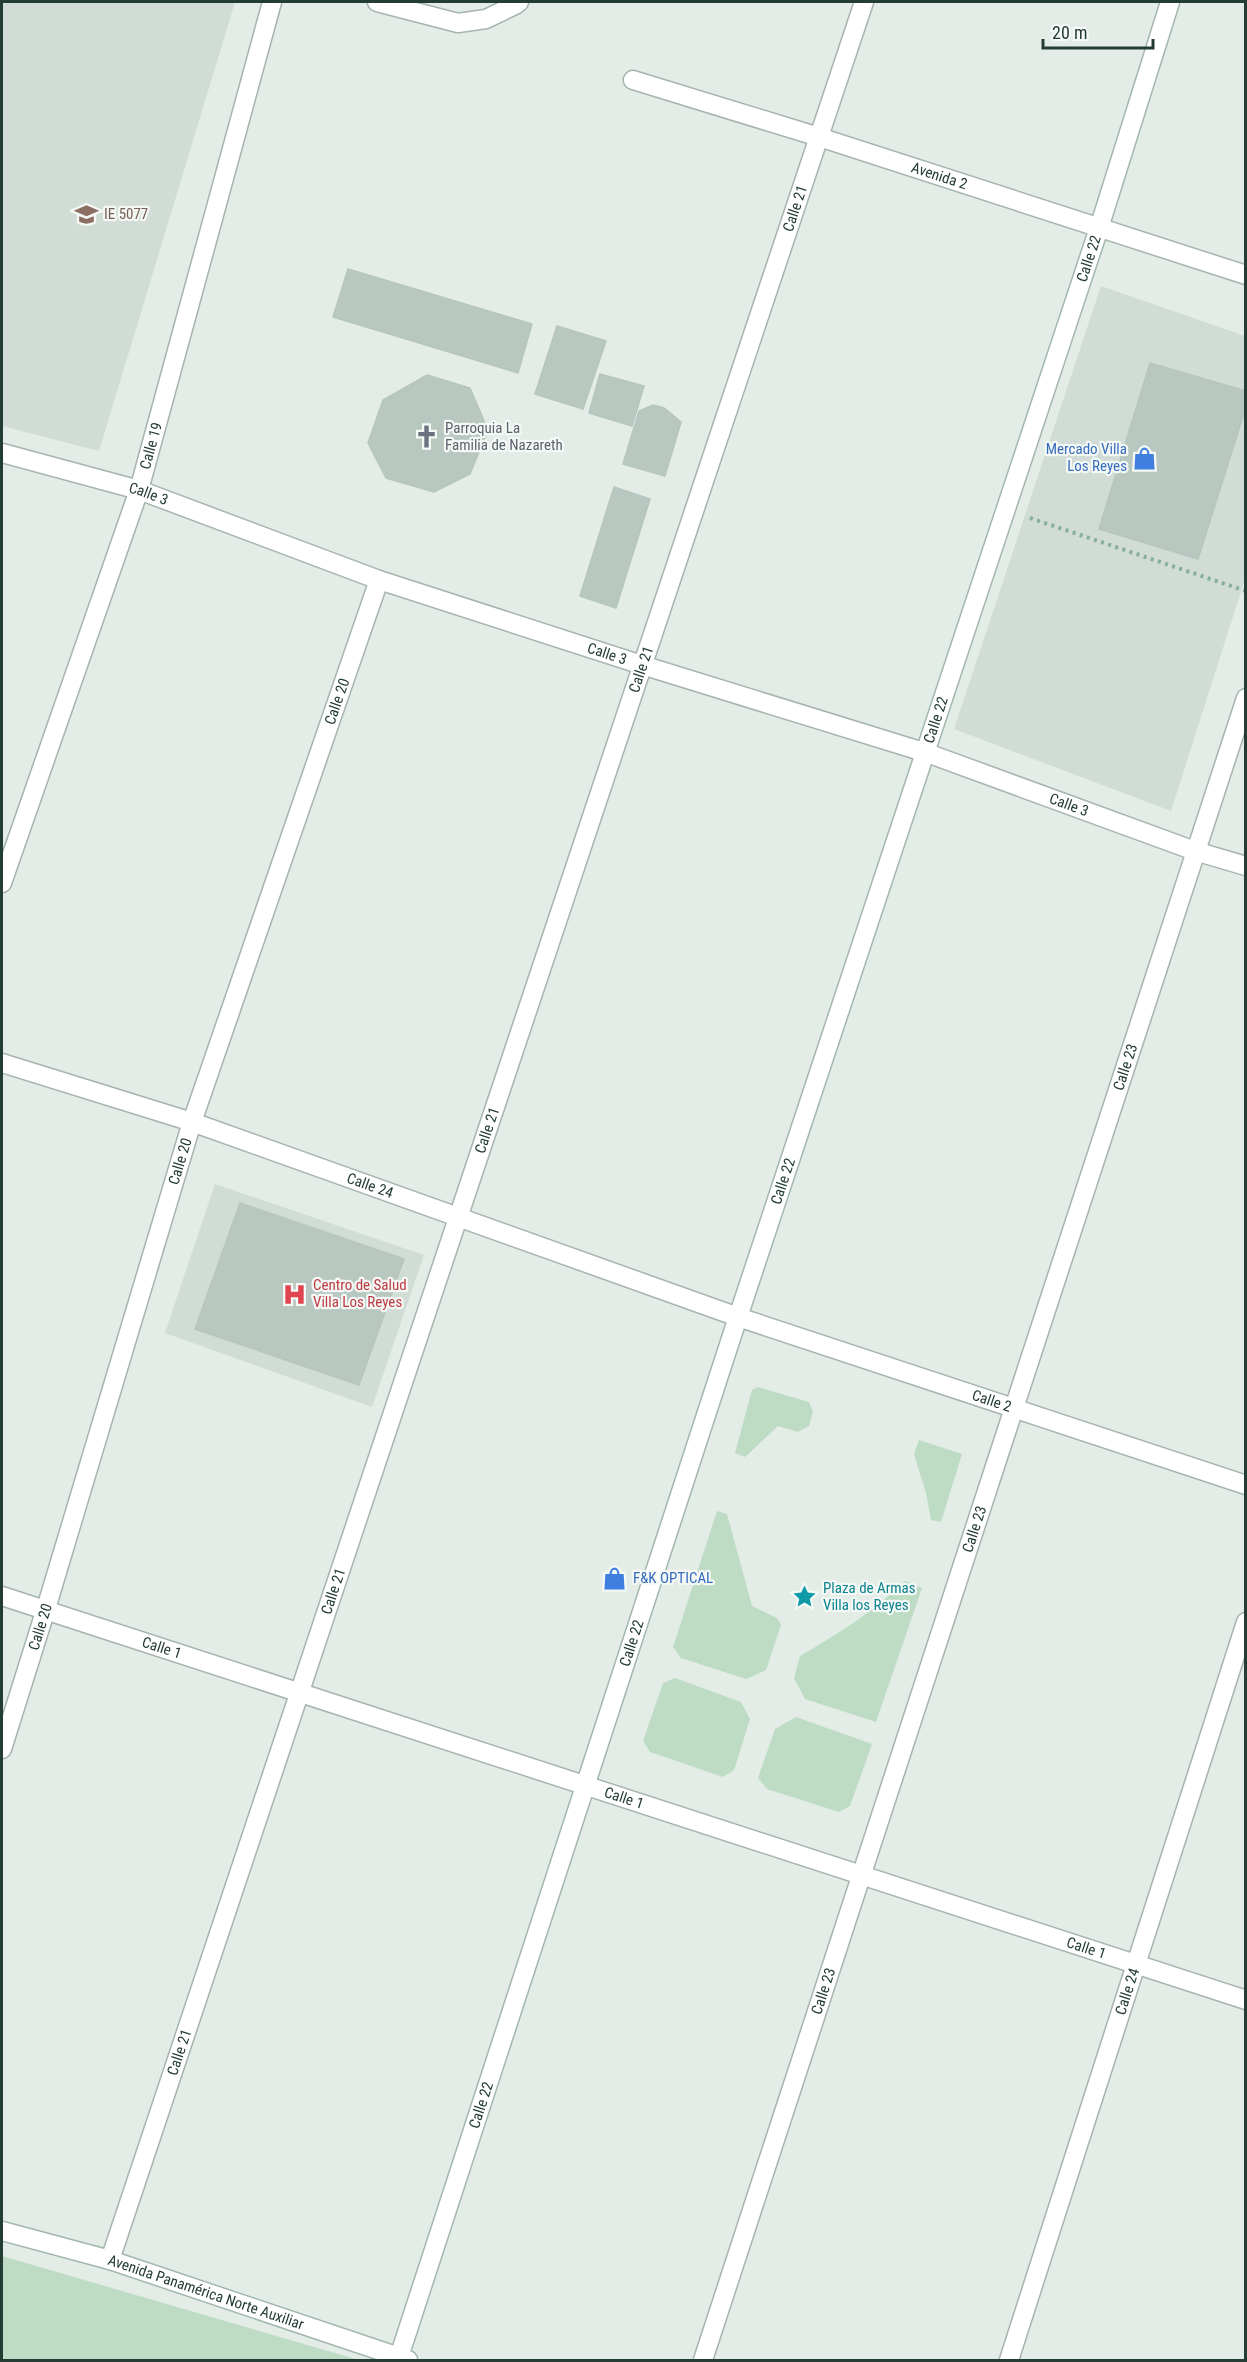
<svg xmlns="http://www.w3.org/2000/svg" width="1247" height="2362" viewBox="0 0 1247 2362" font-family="'Roboto Condensed',sans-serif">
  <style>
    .built { fill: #d1dcd6 }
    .green { fill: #bddcc3 }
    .building { fill: #b8c7c0; stroke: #b6c5be; stroke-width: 1.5 }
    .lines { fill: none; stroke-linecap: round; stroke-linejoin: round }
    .street-casing { stroke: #a6b4ae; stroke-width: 21 }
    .secondary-casing { stroke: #a2b7ae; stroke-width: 21 }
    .path { stroke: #85ae9e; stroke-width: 4; stroke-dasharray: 3 4.5; stroke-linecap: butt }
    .street { stroke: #fff; stroke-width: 18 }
    .secondary { stroke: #fff; stroke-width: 18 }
    .labels { text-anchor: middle; stroke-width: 4.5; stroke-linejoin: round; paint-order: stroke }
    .street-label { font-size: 15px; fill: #243d34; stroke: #f4f9f6 }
    .education-label { font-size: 15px; fill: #785e54; stroke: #f4f9f6; text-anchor: start }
    .worship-label { font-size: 15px; fill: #5b616d; stroke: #f4f9f6; text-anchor: start }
    .shop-label { font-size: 15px; fill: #366cbe; stroke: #f4f9f6; text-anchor: end }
    .health-label { font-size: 15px; fill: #be3a42; stroke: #f4f9f6; text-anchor: start }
    .culture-label { font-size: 15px; fill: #0d838f; stroke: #f4f9f6; text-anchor: start }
  </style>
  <rect width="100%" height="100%" fill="#e3ece7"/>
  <path class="built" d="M2,2H235L99,451L2,426Z
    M1101,286L1245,336V579L1171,811L954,729Z
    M215,1184L424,1255L372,1407L165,1333Z"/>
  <path class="green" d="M758,1387L809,1402L813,1412L809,1426L798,1432L778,1426L745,1457L735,1453L752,1390Z
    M919,1440L962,1454L941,1522L931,1520L926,1493L914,1454Z
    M717,1511L727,1514L752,1606L777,1618L781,1625L766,1670L746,1679L681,1658L673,1647Z
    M905,1581L922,1588L876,1722L805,1699L794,1678L800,1656C838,1634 873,1612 905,1581Z
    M675,1678L741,1702L750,1719L734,1770L723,1777L650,1752L643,1741L663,1683Z
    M796,1717L872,1744L850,1806L839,1812L767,1789L758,1778L775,1729Z
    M2,2256L359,2360H2Z"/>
  <path class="building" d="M348,269L532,324L518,373L333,317Z
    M557,326L606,341L583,409L535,394Z
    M1150,363L1246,391V407L1198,559L1099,529Z
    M600,374L644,386L632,426L589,413Z
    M427,375L470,388L488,430L470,474L434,492L386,478L368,443L383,400Z
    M653,405L664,408L681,422L665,476L623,464L639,411Z
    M614,487L650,499L616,608L580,596Z
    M240,1203L404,1259L359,1385L195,1329Z"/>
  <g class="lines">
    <defs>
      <g id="street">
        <path d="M377,2L458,23L486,19L515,5L519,2"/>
        <path id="s1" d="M633,80L819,137L1246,275"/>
        <path id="s2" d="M2,453L139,490L379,580L642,665L927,753L1195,851L1246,866"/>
        <path id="s3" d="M2,883L139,490L272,2"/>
        <path id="s4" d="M2,1063L192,1122L738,1317L1246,1485"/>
        <path id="s5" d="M2,1596L1246,2000"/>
        <path id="s6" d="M2,1749L45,1612L192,1122L379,580"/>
        <path id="s7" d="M110,2260L864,2"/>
        <path id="s8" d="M703,2360L1246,698"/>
        <path id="s9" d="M1009,2360L1246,1622"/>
      </g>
      <g id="secondary">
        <path id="s10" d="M2,2231L110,2260L408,2360"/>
        <path id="s11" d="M398,2360L738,1317L1099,228L1170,2"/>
      </g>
    </defs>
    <use href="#street" class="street-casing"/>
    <use href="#secondary" class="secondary-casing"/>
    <path class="path" d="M1030,518L1246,591"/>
    <use href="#street" class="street"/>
    <use href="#secondary" class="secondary"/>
  </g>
  <defs>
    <symbol id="school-bare" viewBox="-9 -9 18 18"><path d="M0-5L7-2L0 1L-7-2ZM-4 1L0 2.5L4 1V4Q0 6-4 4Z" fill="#8d6e63" stroke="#f4f9f6" stroke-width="2.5" paint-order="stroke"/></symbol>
    <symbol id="church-bare" viewBox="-9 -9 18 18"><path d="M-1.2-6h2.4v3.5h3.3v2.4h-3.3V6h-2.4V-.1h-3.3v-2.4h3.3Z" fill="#6b7280" stroke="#f4f9f6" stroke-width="2.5" paint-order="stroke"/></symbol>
    <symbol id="shop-bare" viewBox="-9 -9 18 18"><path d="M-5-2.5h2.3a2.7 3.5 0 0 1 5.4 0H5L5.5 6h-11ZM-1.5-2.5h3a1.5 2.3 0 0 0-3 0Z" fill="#3f7fe0" stroke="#f4f9f6" stroke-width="2.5" paint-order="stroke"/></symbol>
    <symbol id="hospital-bare" viewBox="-9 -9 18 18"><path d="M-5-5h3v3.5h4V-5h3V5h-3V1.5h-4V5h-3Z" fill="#e0444e" stroke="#f4f9f6" stroke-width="2.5" paint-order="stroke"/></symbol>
    <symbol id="sight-bare" viewBox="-9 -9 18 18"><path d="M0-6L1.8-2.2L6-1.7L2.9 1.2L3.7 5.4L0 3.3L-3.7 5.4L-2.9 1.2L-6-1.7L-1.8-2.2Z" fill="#0f9aa8" stroke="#f4f9f6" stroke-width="2.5" paint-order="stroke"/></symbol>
  </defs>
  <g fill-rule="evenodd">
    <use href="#school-bare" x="70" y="198" width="33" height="33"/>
    <use href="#church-bare" x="410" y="420" width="33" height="33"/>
    <use href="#shop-bare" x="1128" y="442" width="33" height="33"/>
    <use href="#hospital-bare" x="278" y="1278" width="33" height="33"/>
    <use href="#shop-bare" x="598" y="1562" width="33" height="33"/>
    <use href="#sight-bare" x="788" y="1580" width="33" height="33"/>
  </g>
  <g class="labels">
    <g class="street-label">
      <text dy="5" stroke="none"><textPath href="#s1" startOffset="321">Avenida 2</textPath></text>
      <text dy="5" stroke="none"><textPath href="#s7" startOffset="2163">Calle 21</textPath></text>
      <text dy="5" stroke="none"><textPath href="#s11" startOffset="2212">Calle 22</textPath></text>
      <text dy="5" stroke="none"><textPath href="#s3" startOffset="462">Calle 19</textPath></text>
      <text dy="5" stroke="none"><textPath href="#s2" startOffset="152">Calle 3</textPath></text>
      <text dy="5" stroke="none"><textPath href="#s2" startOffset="638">Calle 3</textPath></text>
      <text dy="5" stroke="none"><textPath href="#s7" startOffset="1677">Calle 21</textPath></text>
      <text dy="5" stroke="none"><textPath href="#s6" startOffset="1100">Calle 20</textPath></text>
      <text dy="5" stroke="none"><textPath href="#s11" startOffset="1726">Calle 22</textPath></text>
      <text dy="5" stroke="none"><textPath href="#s2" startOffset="1124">Calle 3</textPath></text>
      <text dy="5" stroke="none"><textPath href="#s8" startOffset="1360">Calle 23</textPath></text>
      <text dy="5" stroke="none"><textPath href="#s7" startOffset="1191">Calle 21</textPath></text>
      <text dy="5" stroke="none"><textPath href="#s6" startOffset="614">Calle 20</textPath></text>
      <text dy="5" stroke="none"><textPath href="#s11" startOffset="1240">Calle 22</textPath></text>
      <text dy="5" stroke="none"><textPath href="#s4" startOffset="388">Calle 24</textPath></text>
      <text dy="5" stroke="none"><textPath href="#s4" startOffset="1046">Calle 2</textPath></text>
      <text dy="5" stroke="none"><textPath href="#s8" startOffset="874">Calle 23</textPath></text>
      <text dy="5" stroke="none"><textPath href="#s7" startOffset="705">Calle 21</textPath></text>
      <text dy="5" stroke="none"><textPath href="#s6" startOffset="128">Calle 20</textPath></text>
      <text dy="5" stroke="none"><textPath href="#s11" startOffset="754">Calle 22</textPath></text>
      <text dy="5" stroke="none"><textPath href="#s5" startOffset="168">Calle 1</textPath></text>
      <text dy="5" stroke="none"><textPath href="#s5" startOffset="654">Calle 1</textPath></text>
      <text dy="5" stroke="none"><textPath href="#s5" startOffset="1140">Calle 1</textPath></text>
      <text dy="5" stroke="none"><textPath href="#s8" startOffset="388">Calle 23</textPath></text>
      <text dy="5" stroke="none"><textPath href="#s9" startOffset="387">Calle 24</textPath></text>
      <text dy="5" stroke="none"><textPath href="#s7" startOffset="219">Calle 21</textPath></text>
      <text dy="5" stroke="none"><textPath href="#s11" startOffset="268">Calle 22</textPath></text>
      <text dy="5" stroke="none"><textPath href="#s10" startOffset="213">Avenida Panamérica Norte Auxiliar</textPath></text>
    </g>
    <g class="education-label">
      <text x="104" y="219">IE 5077</text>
    </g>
    <g class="worship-label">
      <text x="445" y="433">Parroquia La<tspan x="445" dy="17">Familia de Nazareth</tspan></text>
    </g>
    <g class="shop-label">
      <text x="1127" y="454">Mercado Villa<tspan x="1127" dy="17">Los Reyes</tspan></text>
      <text x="633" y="1583" text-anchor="start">F&amp;K OPTICAL</text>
    </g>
    <g class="health-label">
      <text x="313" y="1290">Centro de Salud<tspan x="313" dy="17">Villa Los Reyes</tspan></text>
    </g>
    <g class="culture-label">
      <text x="823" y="1593">Plaza de Armas<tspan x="823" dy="17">Villa los Reyes</tspan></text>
    </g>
  </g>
  <rect width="1247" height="2362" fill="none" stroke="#243d34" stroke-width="6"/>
  <path d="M1043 39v9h110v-9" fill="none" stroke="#243d34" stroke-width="3"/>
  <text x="1052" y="39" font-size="18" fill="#243d34" stroke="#f4f9f6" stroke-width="4.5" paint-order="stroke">20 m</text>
</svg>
